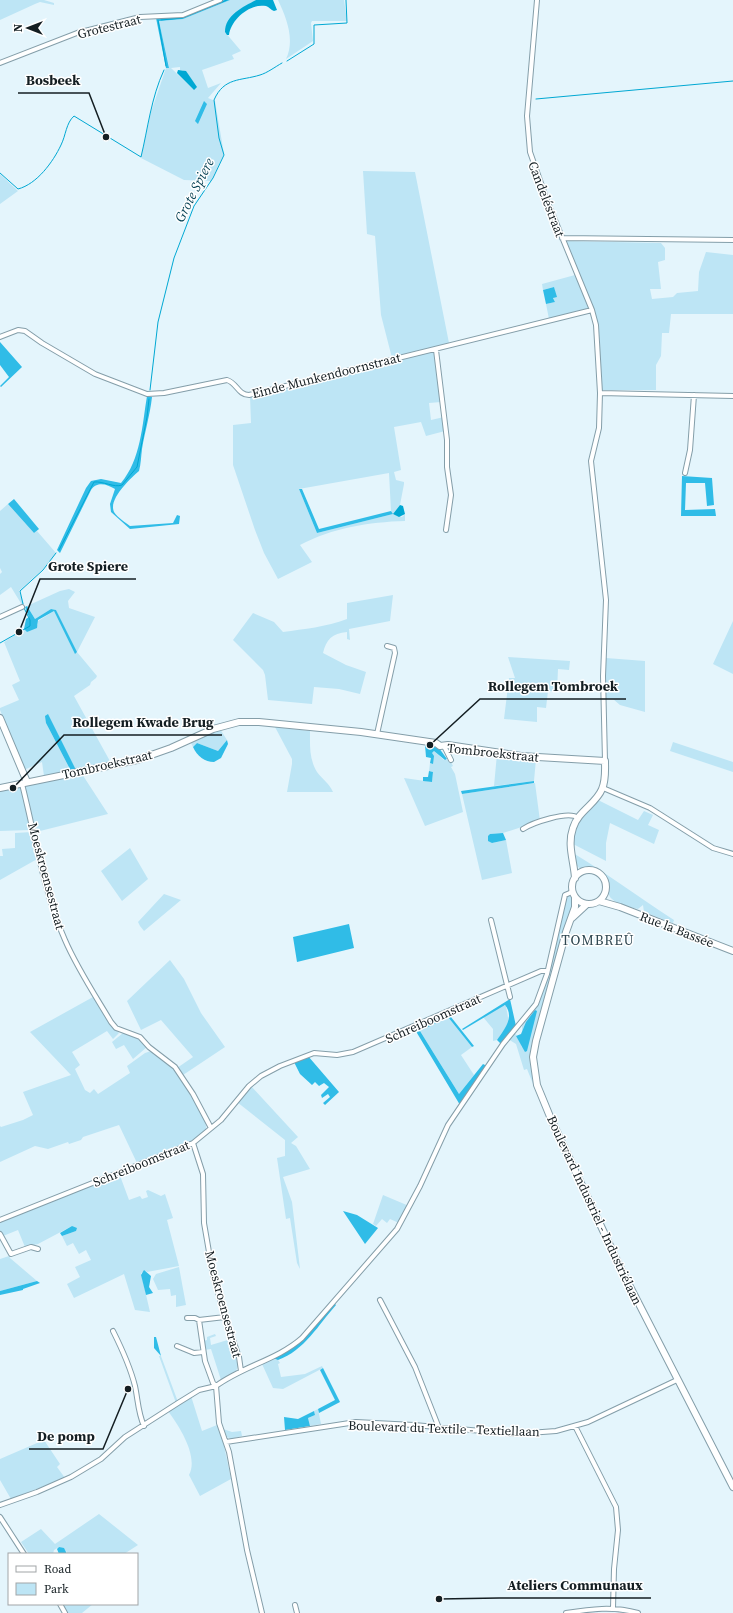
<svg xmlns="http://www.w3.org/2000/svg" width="733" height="1613" viewBox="0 0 733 1613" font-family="'Source Serif 4',serif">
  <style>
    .green { fill: #bde5f5; fill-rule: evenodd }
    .forest { fill: #30bce7 }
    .water { fill: #00a8d3 }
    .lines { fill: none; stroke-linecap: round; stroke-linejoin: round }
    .stream { stroke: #00a8d3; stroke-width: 1 }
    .street-casing { stroke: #849ea9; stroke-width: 6 }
    .secondary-casing { stroke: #849ea9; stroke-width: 8 }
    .street { stroke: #fff; stroke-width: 4 }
    .secondary { stroke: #fff; stroke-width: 6 }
    .labels { text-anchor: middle; stroke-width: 3; stroke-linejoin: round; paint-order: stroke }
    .street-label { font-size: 13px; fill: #141e22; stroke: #fff }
    .water-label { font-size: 14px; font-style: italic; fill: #0d4658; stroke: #fff }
    .neighbourhood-label { font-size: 14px; letter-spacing: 1px; fill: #2f4751; stroke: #fff }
    .leader { fill: none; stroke: #141e22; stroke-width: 1.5 }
    .callout-dot { fill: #141e22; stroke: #fff; stroke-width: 1.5 }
    .callout-label { font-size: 14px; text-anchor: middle; font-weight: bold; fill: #141e22; stroke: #fff; stroke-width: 3; stroke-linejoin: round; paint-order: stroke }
  </style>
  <rect width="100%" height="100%" fill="#e4f5fc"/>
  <path class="green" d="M0,0H44L54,3V5L40,2L35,4L0,20Z
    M230,0H256C242,8 228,15 225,32L241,51L232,55L234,59L202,70L208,88L221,83L208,98L215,101L224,154L211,181L184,180L141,158L151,112L166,68L169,67L159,21L183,19ZM180,67V70H183L194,90L171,68Z
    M278,0H344L347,21H312L311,23L313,41L286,59C295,40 287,19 278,0Z
    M363,171L415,172L449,343L392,358L381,315L375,236L367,234Z
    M0,174L18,191L0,204Z
    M565,241L661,243L665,248V260L658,262L661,289H650L652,299L673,297L677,293L698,291L699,272L706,252L733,255V314H671L669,333H662L661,356L656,365V390H602L598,324Z
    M575,275L589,308L549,319L546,304L555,302L553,297H556L554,287L543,290L542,284Z
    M432,350L435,353L441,402L429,403L431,420L444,417L445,431L426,436L421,422L394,427L401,470L394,472L396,480L404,482V484L400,505L393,514L402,517L405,514V521C369,522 332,528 300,545L312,562L278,579L264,553L255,530L233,465V425L251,423L250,396ZM389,473L391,511L393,514L317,533L299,489Z
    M8,504L34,533L37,531L56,553L43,569L19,591L24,604L22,605L11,587L0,595V574L2,572L0,568V511Z
    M69,589L75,592L68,601L69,608L95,617L77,652L97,676L96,678L91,682L90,685L74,696L111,763L76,770L46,723L71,771L44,776L42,762L24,770L0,710V708L19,700L12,685L20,681L4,642L24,629L27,632L38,625V621L54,611L75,653L56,610L51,609L35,619L27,606L60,591Z
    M393,595L390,621L349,629L350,640L347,639V632C332,633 326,640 323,653L346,665L366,672L360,694L339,689L314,687L312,704L268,700L265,675L263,670L233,640L253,613L274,622L283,632C304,629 326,627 347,619V603Z
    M733,621V674L713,664Z
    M508,657L570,661L569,670L558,669L557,691H548L546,708L537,707V722L504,719L509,678H515Z
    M606,658L645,661V712L620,705L613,699H605Z
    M275,727L310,731C310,745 309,759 317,772C322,779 329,783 333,792H287L292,764V759Z
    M220,729L227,740L218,751L197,743L193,747L191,743Z
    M673,742L733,762V772L670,751Z
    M434,751L444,760H450L453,766L451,767L455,774L463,812L425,826L404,778L432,782L433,772L429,771L430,763L433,764L432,753Z
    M497,754L536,759L534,781L494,786Z
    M82,774L108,814L36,832L25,786Z
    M535,783L540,821L503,833L490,834L492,843L506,840L512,873L482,880L462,794Z
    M17,788H21L30,830L0,831V791Z
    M598,800L638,820L644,811L653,815L648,825L659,830L654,844L610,823L606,843V861L573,844L576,825Z
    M32,832L39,858L0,880V856H3L2,849L15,848V833Z
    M130,848L148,879L122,901L101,871Z
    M573,853C608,874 640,898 674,920L673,923L644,912L643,905L638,909C630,907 617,905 612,899C604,892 612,880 600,872C593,867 586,870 579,868L575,863Z
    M164,894L181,900L144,931L140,926L138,922Z
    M567,896H571L574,904L562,934L531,1046V1061L533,1084L527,1069L524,1070L516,1044L508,1039L513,1033L517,1035L516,1036L521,1044V1048L524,1027L522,1032V1026L542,993Z
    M170,960L184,979L201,1013L225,1047L183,1075L177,1068L193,1057L161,1020L141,1030L127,1001Z
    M93,997L109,1022L119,1033L113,1039L107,1031L72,1052L80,1065L75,1069L85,1090L90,1093L94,1089L98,1094L130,1073L127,1066L145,1053L151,1051C159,1057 169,1063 176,1070C184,1080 209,1119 206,1130L190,1143L137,1163L119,1125L83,1137L81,1140L69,1144L68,1142L48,1149L35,1146L0,1162V1126L1,1127L23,1120L33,1115L23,1092L71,1075L30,1032Z
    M502,1005L506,1006L509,1023L497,1040L493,1041V1029L483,1017Z
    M448,1017L472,1047L461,1055L474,1075L459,1094L420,1031Z
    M123,1033L139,1039L147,1047L133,1059L124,1045L116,1049L112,1042Z
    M251,1086L298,1137L291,1143L296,1146L310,1169L283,1177L292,1202L300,1269L297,1263L290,1218L286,1219L277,1158L285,1156V1140L237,1102Z
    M119,1173L129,1200L140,1196L142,1199L148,1197L146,1191L148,1190L161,1196L165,1194L173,1218L167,1220L179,1266L147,1272L146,1271L141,1273L150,1312L135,1310L124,1274L74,1298L67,1284L80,1277L75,1267L91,1260L86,1250L79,1254L73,1243L67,1246L62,1236L76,1231L72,1226L38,1244L25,1247L18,1230L3,1236L0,1232V1222Z
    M383,1195L409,1206L399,1223L390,1219L387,1223L382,1219L376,1226L373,1224Z
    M9,1256L10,1258L37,1281L0,1291V1259Z
    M179,1267L186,1305L176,1307V1295L171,1296L170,1289L158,1290L153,1279L156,1274Z
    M215,1334L216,1336L210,1338L211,1345L231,1339L238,1366L236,1371L221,1380L211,1349L204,1350L203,1341L207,1340V1337Z
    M159,1356H161L178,1402L176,1403Z
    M273,1358L278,1360L280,1363L278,1364L281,1377L305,1374L322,1366L323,1368L283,1389L273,1388L262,1364Z
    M191,1396L202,1431L217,1425L223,1441L231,1479L200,1496L189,1475C199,1456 179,1426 168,1411Z
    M318,1409L321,1424L310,1426L308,1418L315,1415L314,1411Z
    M223,1429L232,1432L241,1431L242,1436L231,1439L227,1437Z
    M44,1440L60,1464L57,1467L65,1478L11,1499L0,1480V1459Z
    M99,1514L138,1545L124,1554H67V1552L59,1547L54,1550L53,1554H29L21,1542L41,1529L55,1544Z
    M62,1604H93L82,1613H67Z"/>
  <path class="forest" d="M224,0H230L183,19L159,21L169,68H166L156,18L182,17Z
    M204,101L207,104L198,124L195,121Z
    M554,287L557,297L553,298L555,302L546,304L543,290Z
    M0,342L22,367L1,387L0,386L9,377L0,365Z
    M147,396L152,397C150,415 145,431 142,449C141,456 141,464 139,471C131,478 108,499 114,512C118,518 125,522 130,526L173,523L177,515L180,516L179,524L130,529L111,512L110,504L115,489C107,484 97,481 91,490L60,553L57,550L86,488L91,481L101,479L121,483C141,459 142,426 147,396Z
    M682,476L712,478L714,505L707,506L705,483H686L685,510L715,509L716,516H681Z
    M299,489H302L319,529L391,511L393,514L317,533Z
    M14,499L39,529L34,533L8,504Z
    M27,606L35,619L51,609L56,610L77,652L75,654L54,611L38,620L37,628L27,632L24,629L26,619L29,617L25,607Z
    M48,714L76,770L71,771L46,723L45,716Z
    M227,740L228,744L221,758L214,762C205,762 197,756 193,747L197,743L218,751Z
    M425,745L439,748L447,759L445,760L434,751L432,753L434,756L433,764L430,763L431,758L426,757Z
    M429,771L433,772L432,782L423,781V777H428Z
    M534,781V783L462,794L461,791Z
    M503,833L506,840L492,843L488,841V836L490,834Z
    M349,924L354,948L297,962L293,937Z
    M510,999L516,1026L501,1044L497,1040C504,1030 515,1017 505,1005L463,1030L462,1029Z
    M535,1010L537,1011L527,1051L525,1052L516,1036L521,1034L526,1022Z
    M447,1012L474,1046L472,1047L448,1017L420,1031L459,1094L483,1064L487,1066L460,1105L414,1028Z
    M308,1056L339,1092L325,1105L323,1103L330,1097L328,1094L322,1098L321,1095L329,1087L324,1083L319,1086L315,1082L312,1085L300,1074L294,1062Z
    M343,1211L357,1215L378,1228L365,1244Z
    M72,1226L77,1228L76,1231L62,1236L60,1233Z
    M144,1270L151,1276L149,1287L153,1293L146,1295L141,1275Z
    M37,1281L40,1283L23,1289V1290L0,1295V1291Z
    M334,1303L336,1305C319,1324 304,1351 278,1360L273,1358L291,1348Z
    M154,1337H156L161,1356L154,1348Z
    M323,1368L340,1402L319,1413L318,1409L335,1400L320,1370Z
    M314,1411L315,1415L308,1418L310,1426L285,1430L284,1417L298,1419Z
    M59,1547L64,1548L67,1554H59L57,1549Z"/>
  <path class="water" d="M256,0H273L277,10L274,11C271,10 269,7 266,6C249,3 231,20 229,35H227L225,32C225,15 243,7 256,0Z
    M178,70L186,71L197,87L194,90L177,73Z
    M400,505L403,506L405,514L399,517L393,514Z"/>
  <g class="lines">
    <path class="stream" d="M158,20L166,66
      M161,20L182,18L227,0
      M287,61L314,44V25L347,23L346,0
      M536,99L733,81
      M0,173L18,189C37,184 53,162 61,145C66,135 66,123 74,116L141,157C148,128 151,98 164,70
      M150,390L158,322L174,258L194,206L213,178L224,155L219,138L214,100C224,77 241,81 260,75C267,73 275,67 282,63
      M59,550L94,482C103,481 114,488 122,485L137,467L147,417L149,399
      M23,604L20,591L43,570L56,553
      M0,643L30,626V620L24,608"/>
    <defs>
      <path id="street" d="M537,0L527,116L530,152L548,203L592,310L596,325L600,393L599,428L591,461L606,600L603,676L605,761
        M0,63L77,33L140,17L183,15L220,0
        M562,238L733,240
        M0,337L18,330L25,331L42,343L95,374L147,394L164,393L227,380C237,383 238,395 249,395L592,310
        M436,350L447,440V467L451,495L446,530
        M600,393L733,396
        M685,473L690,450L694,395
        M0,617L22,607
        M377,734L395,653L394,648L387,646
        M444,746L451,760
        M22,784C35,835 43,891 65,940C77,968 95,995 111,1022L116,1028L140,1037L149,1047L175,1067L193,1094L211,1128
        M603,788L650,808L713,848L733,854
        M523,829C532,823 569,810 578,818
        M491,920L510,997
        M193,1143L203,1174L204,1223L213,1275L225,1317L239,1357L241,1371
        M0,1220L193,1143L221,1120L249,1086L261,1076L280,1066L314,1053L337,1055L353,1052L541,971H547
        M0,1234L11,1254L31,1247L38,1249
        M380,1300L415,1367L439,1428
        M187,1318H195L199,1320
        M113,1331C122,1349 130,1366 135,1386C138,1400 138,1413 144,1426
        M177,1346L194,1353L203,1352
        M216,1386C243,1366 277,1360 302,1338L397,1229L420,1186L448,1125L503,1044L536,1004L547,974L565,895L572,892
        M216,1386L219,1423L229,1452L247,1550L262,1613
        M216,1386L213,1383L205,1361L199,1320L225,1317
        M575,1426L616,1507L618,1530L614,1569L613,1608
        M226,1442L356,1422L414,1425L515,1434L556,1431L588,1422L677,1380
        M0,1505L37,1492L71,1477L101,1459L125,1437L178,1403L199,1390L216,1386
        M0,1517L24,1554
        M60,1604L65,1613
        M295,1605L297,1613
        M566,1613C591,1609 613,1606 638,1613"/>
      <path id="secondary" d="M0,718L27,782
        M0,788L137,760L171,748L213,729L239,722H259L361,732L436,743L440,746L448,745L521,756L605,761C605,770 606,780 602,789C596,804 578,811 573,828C567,845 574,861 575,878
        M572 887a17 17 0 1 1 34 0a17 17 0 1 1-34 0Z
        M575,898V907L566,932L536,1041L533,1057L537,1085L551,1119L621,1269L733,1487
        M599,901L620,907L733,951
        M572,918L586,905"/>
    </defs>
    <use href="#street" class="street-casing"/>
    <use href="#secondary" class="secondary-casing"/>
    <use href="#street" class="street"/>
    <use href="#secondary" class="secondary"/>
  </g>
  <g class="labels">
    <g class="street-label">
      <text transform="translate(109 26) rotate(-14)" y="5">Grotestraat</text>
      <text transform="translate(547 199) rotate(69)" y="5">Candeléstraat</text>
      <text transform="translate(326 375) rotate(-14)" y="5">Einde Munkendoornstraat</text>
      <text transform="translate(493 752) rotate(6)" y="5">Tombroekstraat</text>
      <text transform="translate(107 764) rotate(-13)" y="5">Tombroekstraat</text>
      <text transform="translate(47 876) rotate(75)" y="5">Moeskroensestraat</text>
      <text transform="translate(677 929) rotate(21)" y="5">Rue la Bassée</text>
      <text transform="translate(433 1018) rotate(-24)" y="5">Schreiboomstraat</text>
      <text transform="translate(141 1163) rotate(-22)" y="5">Schreiboomstraat</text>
      <text transform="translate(595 1210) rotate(65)" y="5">Boulevard Industriel - Industriélaan</text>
      <text transform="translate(224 1304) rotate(75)" y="5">Moeskroensestraat</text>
      <text transform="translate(444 1428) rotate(2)" y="5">Boulevard du Textile - Textiellaan</text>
    </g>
    <g class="water-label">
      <text transform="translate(194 190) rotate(-63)" y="5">Grote Spiere</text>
    </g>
    <g class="neighbourhood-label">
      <text x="598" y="945">TOMBREÛ</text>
    </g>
  </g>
  <path class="leader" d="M106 137L89 93H18M19 632L40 579H136M430 745L480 699H626M13 788L64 735H222M128 1389L103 1449H29M439 1599L499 1598H651"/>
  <g class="callout-dot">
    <circle cx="106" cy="137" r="4"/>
    <circle cx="19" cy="632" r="4"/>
    <circle cx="430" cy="745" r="4"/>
    <circle cx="13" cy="788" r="4"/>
    <circle cx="128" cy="1389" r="4"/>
    <circle cx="439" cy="1599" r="4"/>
  </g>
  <g class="callout-label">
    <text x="53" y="85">Bosbeek</text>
    <text x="88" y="571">Grote Spiere</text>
    <text x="553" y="691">Rollegem Tombroek</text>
    <text x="143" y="727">Rollegem Kwade Brug</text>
    <text x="66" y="1441">De pomp</text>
    <text x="575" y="1590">Ateliers Communaux</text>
  </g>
  <rect x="8" y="1553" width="130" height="52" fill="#ffffff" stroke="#a1a5a7"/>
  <rect x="16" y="1566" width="20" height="6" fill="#ffffff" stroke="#a1a5a7"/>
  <text x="44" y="1573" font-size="12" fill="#141e22">Road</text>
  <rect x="16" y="1583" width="20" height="12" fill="#bde5f5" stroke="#a1a5a7"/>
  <text x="44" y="1593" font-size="12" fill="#141e22">Park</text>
  <g transform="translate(28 28) rotate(270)" stroke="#ffffff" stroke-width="3" paint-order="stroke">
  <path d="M0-3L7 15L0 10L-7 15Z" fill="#141e22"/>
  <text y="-6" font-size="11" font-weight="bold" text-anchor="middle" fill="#141e22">N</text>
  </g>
</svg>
